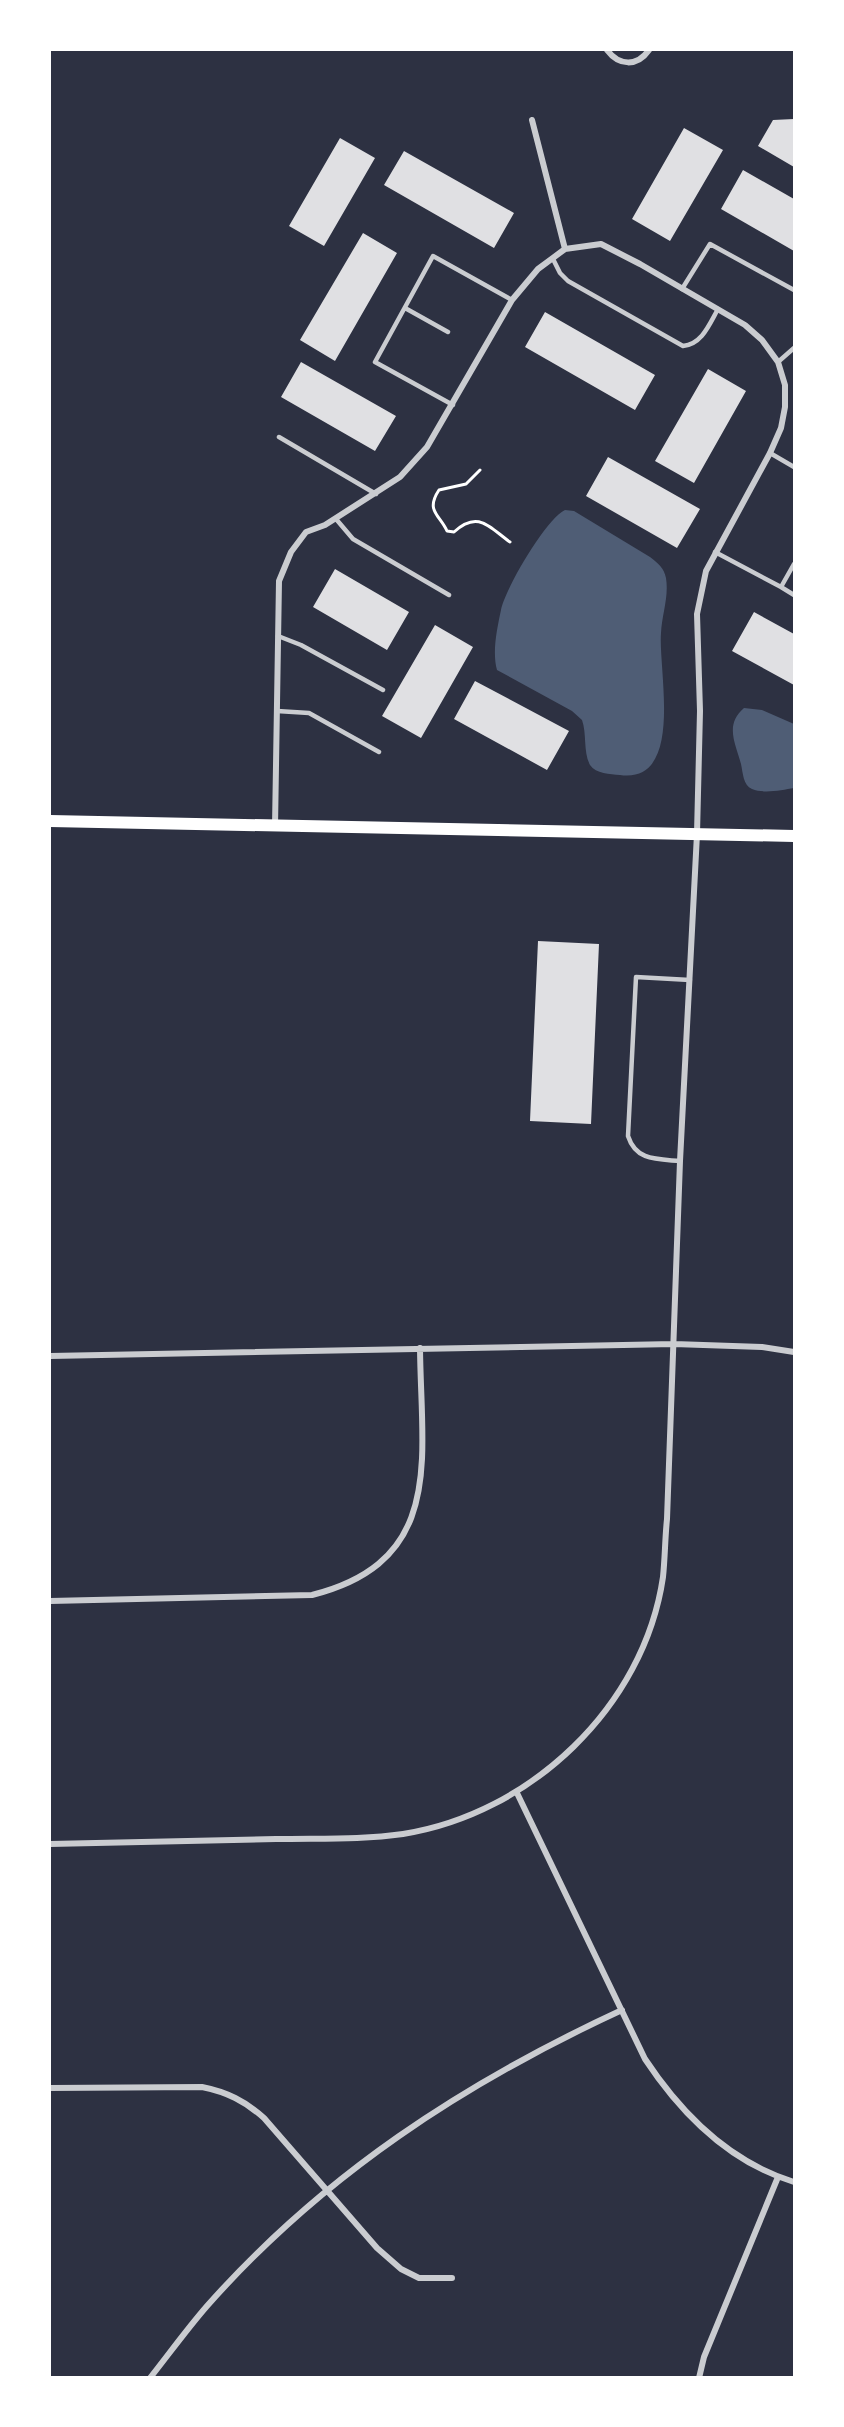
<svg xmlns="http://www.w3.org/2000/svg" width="844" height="2427" viewBox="0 0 844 2427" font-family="'Space Grotesk',sans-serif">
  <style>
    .water { fill: #4f5d75 }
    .building { fill: #e0e0e3 }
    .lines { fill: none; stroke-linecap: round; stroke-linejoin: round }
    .path { stroke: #fff; stroke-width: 3 }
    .service { stroke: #caccd0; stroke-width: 4.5 }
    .minor { stroke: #caccd0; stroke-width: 6 }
    .secondary { stroke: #fff; stroke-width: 12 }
  </style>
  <rect width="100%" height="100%" fill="#2d3142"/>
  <path class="water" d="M565,510L574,511L650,557C658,563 664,568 666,578C669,597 662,614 661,633C658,670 685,784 620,775C610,774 596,774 590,765C583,752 587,734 582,720L572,711L497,670C492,652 497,629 501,610C505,589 546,519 565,510Z
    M744,708L762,710L794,724V788C782,790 764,794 752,789C743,785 743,773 741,764C736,744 724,725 744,708Z"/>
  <path class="building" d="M794,119V167L758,146L773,120Z
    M684,128L723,150L670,241L632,219Z
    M340,138L375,158L324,246L289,226Z
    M404,151L514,213L494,248L384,185Z
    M743,170L794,199V251L721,209Z
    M363,233L397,253L335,361L300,340Z
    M545,312L655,375L635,410L525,347Z
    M301,362L396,416L375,451L281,397Z
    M708,369L746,391L694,483L655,461Z
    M608,457L700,509L677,548L586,496Z
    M335,569L409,612L387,650L313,607Z
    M754,612L794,634V685L732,651Z
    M435,625L473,647L421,738L382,716Z
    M475,681L569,731L547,770L454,719Z
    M538,941L599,944L591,1124L530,1121Z"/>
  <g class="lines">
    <path class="path" d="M480,470L466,484L439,490C425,511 440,515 447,531L454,532C478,510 489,527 510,542"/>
    <path class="service" d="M553,259L560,273L568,281L683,346C702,344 709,325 718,309
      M682,289L710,244L794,290
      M405,308L448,332
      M778,362L794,348
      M453,405L375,362L433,256L512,300
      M279,437L376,494
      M770,453L794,467
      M336,519L353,539L449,595
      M715,552L781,587L794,564
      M781,587L794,595
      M278,636L301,645L383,690
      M277,711L309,713L379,752
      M680,1161C657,1159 636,1161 628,1136L636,977L690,980"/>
    <path class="minor" d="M607,50C619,66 637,67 649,50
      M532,120L565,249
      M50,1356L674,1344L762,1347L794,1352
      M50,1601L312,1595C446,1561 421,1458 420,1348
      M517,1793L645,2059C682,2115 729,2162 794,2182
      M50,1844C125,1843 200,1841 276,1839C318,1838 361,1840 403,1834C530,1814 644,1707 663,1577C665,1558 665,1538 667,1519L680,1161L697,834L700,711L697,614L706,571L770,453L781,428L785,407V385L778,362L762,340L745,325L640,264L601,244L565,249L538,269L512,300L427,447L400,477L325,525L306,532L291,552L279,581L275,827
      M50,2088L202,2087C227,2092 245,2101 264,2118L377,2248L401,2269L419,2278H452
      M150,2378C169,2354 187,2329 207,2306C323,2175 464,2083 622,2010
      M699,2378L704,2357L778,2177"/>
    <path class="secondary" d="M50,821L794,836"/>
  </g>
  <rect width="844" height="2427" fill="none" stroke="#ffffff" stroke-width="102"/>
</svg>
